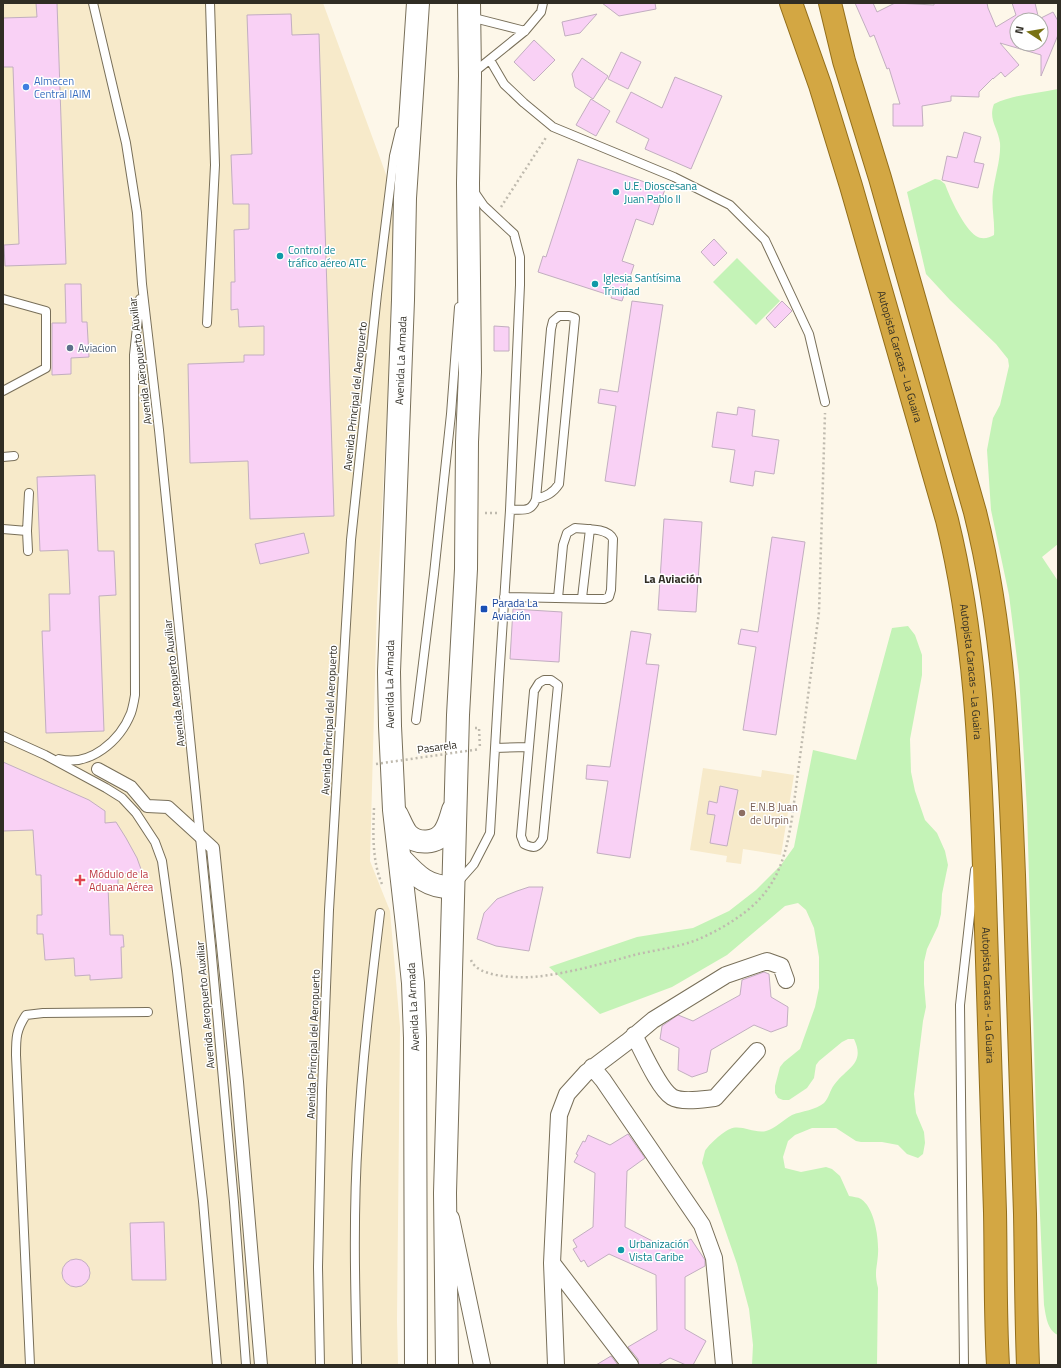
<svg xmlns="http://www.w3.org/2000/svg" width="1061" height="1368" viewBox="0 0 1061 1368" font-family="'Titillium Web',sans-serif">
  <style>
    .built { fill: #f7eaca }
    .green { fill: #c4f3b7 }
    .building { fill: #f9d1f5; stroke: #c2aec0 }
    .lines { fill: none; stroke-linecap: round; stroke-linejoin: round }
    .service-casing { stroke: #786f59; stroke-width: 10 }
    .pedestrian-casing { stroke: #786f59; stroke-width: 14 }
    .minor-casing { stroke: #786f59; stroke-width: 18 }
    .secondary-casing { stroke: #786f59; stroke-width: 24 }
    .trunk-casing { stroke: #936e1a; stroke-width: 24 }
    .path { stroke: #bfbaae; stroke-width: 2.5; stroke-dasharray: 2 3; stroke-linecap: butt }
    .service { stroke: #fff; stroke-width: 8 }
    .pedestrian { stroke: #fff; stroke-width: 12 }
    .minor { stroke: #fff; stroke-width: 16 }
    .secondary { stroke: #fff; stroke-width: 22 }
    .trunk { stroke: #d3a743; stroke-width: 22 }
    .path-bridge { stroke: #bfbaae; stroke-width: 2.5; stroke-dasharray: 2 3; stroke-linecap: butt }
    .shop-dot { fill: #3f7fe0; stroke: #fff; stroke-width: 1.5 }
    .culture-dot { fill: #0f9aa8; stroke: #fff; stroke-width: 1.5 }
    .service-dot { fill: #5c6f8a; stroke: #fff; stroke-width: 1.5 }
    .transit-dot { fill: #1a4fb4; stroke: #fff; stroke-width: 1.5 }
    .education-dot { fill: #8d6e63; stroke: #fff; stroke-width: 1.5 }
    .health-dot { fill: #e0444e; stroke: #fff; stroke-width: 1.5 }
    .labels { text-anchor: middle; stroke-width: 3; stroke-linejoin: round; paint-order: stroke }
    .shop-label { font-size: 11px; fill: #366cbe; stroke: #fff; text-anchor: start }
    .culture-label { font-size: 11px; fill: #0d838f; stroke: #fff; text-anchor: start }
    .service-label { font-size: 11px; fill: #4e5e75; stroke: #fff; text-anchor: start }
    .street-label { font-size: 11px; fill: #302d24; stroke: #fff }
    .transit-label { font-size: 11px; fill: #164399; stroke: #fff; text-anchor: start }
    .education-label { font-size: 11px; fill: #785e54; stroke: #fff; text-anchor: start }
    .health-label { font-size: 11px; fill: #be3a42; stroke: #fff; text-anchor: start }
    .neighbourhood-label { font-size: 12px; font-weight: bold; fill: #302d24; stroke: #fff }
  </style>
  <rect width="100%" height="100%" fill="#fdf7e9"/>
  <path class="built" d="M3,3H323L398,207L377,603L370,861L390,911L400,1027L397,1321L398,1365H3Z
    M703,768L761,777L762,770L794,775L781,855L743,849L741,864L726,862L727,856L690,850Z"/>
  <path class="green" d="M1058,89V544L1042,557L1058,581V1335C1047,1330 1046,1316 1044,1305L1037,1148L1027,810L1019,675L1009,595L991,510L987,450L993,418L1000,405L1009,366L1008,359L996,344L950,300L926,274L907,192L935,179L940,180L945,184C950,198 964,228 976,236C982,240 989,238 994,235C995,221 991,206 993,192C995,175 1001,159 1000,143C998,127 988,120 994,104C1015,94 1036,94 1058,89Z
    M737,258L780,301L756,325L713,282Z
    M908,626L915,635L922,655V675L910,739L911,772L915,791L925,820L937,833L945,851L948,865L942,894L941,914L938,926L927,949L924,962V984L926,1007L923,1021L914,1094L916,1113L924,1132L925,1143L923,1154L918,1158L907,1154L898,1145L882,1142H861L856,1141L836,1128H812L795,1135L788,1141L783,1157L785,1168L801,1172L826,1167L832,1169L840,1176L849,1196C853,1197 858,1197 861,1199C875,1208 879,1240 878,1254C877,1269 874,1272 878,1288L877,1365H752L753,1345L749,1309L737,1264L702,1163C703,1159 704,1155 705,1151C708,1145 724,1131 730,1129C741,1124 754,1134 766,1131C776,1128 783,1120 792,1115C802,1111 816,1110 824,1103C829,1098 830,1090 834,1085C846,1068 866,1064 854,1039H848L842,1042L819,1061L816,1065L814,1078L807,1088L789,1100H783L778,1098L775,1093V1086L780,1067L784,1062L800,1049L815,1007L819,988V957L814,928L806,910L798,903L785,906L727,955L672,987L600,1014L549,967L637,937L693,928L729,911L756,890L781,865L794,847L813,750L856,760L892,628Z"/>
  <path class="building" d="M36,3H57L66,264L5,266L4,245L19,244L13,67H3V18L37,17Z
    M602,3H655L656,9L619,16Z
    M855,3H873L877,12L895,3L934,5V3H987L988,8L996,27L1016,15L1012,3H1035L1039,20H1017V18V44H1041V18L1053,12L1058,21V35L1041,76V55L1000,43L1019,65L1005,77L1001,72L993,79V78L979,92V97L951,96V101L922,106L923,126H893V104H900L889,68L887,69L874,35L870,37Z
    M291,14L292,35L319,34L334,516L250,519L248,461L190,463L188,364L244,362V355H264V326L239,327L238,309L231,310V282H235L234,230L249,229V204H233L231,155L252,154L247,15Z
    M597,14L580,33L565,36L562,22Z
    M534,40L555,60L534,81L514,62Z
    M621,52L641,62L628,89L608,79Z
    M582,58L608,76L593,99L575,87L572,74Z
    M675,77L722,96L691,169L645,149L649,139L616,122L631,92L662,108Z
    M591,99L610,111L596,136L576,125Z
    M964,132L981,137L974,162L984,164L978,188L942,180L947,156L957,158Z
    M578,159L665,189L653,225L636,219L622,261L634,265L622,301L611,298L612,296L538,272L543,256L546,257Z
    M714,239L727,253L714,266L701,252Z
    M65,284H81L82,322H87L89,357L71,358V374L52,375V323H66Z
    M632,301L663,305L635,486L605,481L616,406L598,403L600,389L618,392Z
    M782,301L792,311L775,328L766,318Z
    M494,326L509,327V351H494Z
    M738,407L755,410L752,436L779,440L774,474L755,471L753,486L730,482L735,450L712,447L717,412L737,415Z
    M95,475L98,551H114L116,595L99,596L104,731L46,733L42,631H50L49,594H70L68,550L40,551L37,477Z
    M664,519L702,522L696,612L658,610Z
    M304,533L309,553L260,564L255,544Z
    M772,537L805,542L776,735L743,730L756,647L738,644L741,629L758,632Z
    M513,609L562,612L559,662L510,659Z
    M631,631L651,634L646,664L659,665L630,858L597,853L608,781L586,779L587,765L610,767Z
    M3,762L89,800L105,811V823L116,822L126,838L137,858L142,872L118,874V885L108,886L110,935H123L124,947H121L122,978L90,980V975L75,976L74,958L45,960L43,934H37V915H42L41,875H36L33,830L3,831Z
    M720,786L738,790L727,846L710,843L715,815L707,814L709,801L717,803Z
    M529,887H543L529,951L496,946L477,939L484,913L497,899L517,891Z
    M764,972L769,974L771,997L788,1007L787,1026L771,1032L754,1025L711,1050L707,1072L692,1077L678,1070L679,1048L660,1039L662,1026L678,1015L693,1021L740,995L742,980Z
    M628,1134L645,1158L627,1171L625,1227L670,1250L691,1239L705,1260V1266L685,1277V1329L706,1341L693,1365H686L670,1358L658,1365H639L638,1359L628,1347L657,1330L656,1275L609,1254L588,1267L584,1260L581,1262L573,1249L577,1247L573,1240L593,1227L595,1173L574,1162L578,1155L576,1154L583,1141L585,1142L588,1135L610,1145Z
    M164,1222L166,1280H132L130,1223Z
    M62 1273a14 14 0 1 1 28 0a14 14 0 1 1-28 0Z
    M611,1356L618,1365H596Z"/>
  <g class="lines">
    <defs>
      <path id="service" d="M93,3L126,143L137,213L142,284L159,430L211,946L234,1202L246,1365
        M470,17L525,31
        M490,60L504,84L524,103L553,127L674,177L730,205L765,240L809,334L825,402
        M473,73L525,31L541,12L543,3
        M3,299L46,311V368L3,391
        M207,323L215,165L210,3
        M3,457L14,456
        M510,510C523,509 531,513 536,499L551,329L553,321L559,316H569L575,318L559,484C553,493 547,496 536,499
        M3,529L27,531L29,493
        M27,531L28,551
        M504,597L604,599L609,597L611,590L613,539C608,528 586,529 575,528L567,533L563,545L558,598
        M582,598L590,529
        M544,680H551L558,685L543,838C538,848 534,849 524,844L521,836L534,691L539,683Z
        M416,720L434,574L451,414L459,307
        M3,736L45,755L106,788L122,798L136,813L155,842L162,861L177,971L203,1201L217,1365
        M495,748L528,747
        M59,759C90,767 120,741 131,713C133,707 134,701 135,695L134,355L140,299
        M458,882L474,864L490,833L499,680L510,510L520,285V257L514,234L484,206L473,190
        M30,1365L16,1055C16,1038 16,1030 26,1015L43,1013L148,1012
        M320,1365L318,1267L322,1090L329,910L351,540L377,294L394,156L400,131
        M357,1365C355,1289 353,1213 358,1137C362,1062 371,988 380,913
        M964,1365L960,1005L975,870"/>
      <path id="pedestrian" d="M98,769L131,787L147,806L168,807L213,848L237,1082L261,1365"/>
      <path id="minor" d="M634,1035C642,1050 659,1089 672,1097C682,1103 704,1099 715,1098L757,1051
        M592,1067L603,1080L702,1225L714,1258L724,1365
        M451,1218L482,1365
        M552,1263L630,1365
        M556,1365L552,1263L559,1115L567,1094L586,1073L627,1042L653,1020L726,975L767,961L781,966L786,980"/>
      <g id="secondary">
        <path d="M397,815C400,821 403,829 407,834C417,845 437,844 445,831C449,825 451,817 453,810"/>
        <path d="M400,858C416,875 427,888 453,887"/>
        <path id="s1" d="M416,1365L415,1038L413,983L407,925L394,810L390,726L389,672L403,300L405,198L418,3"/>
        <path d="M447,1365L445,1193L458,715L466,569L467,442L470,372L468,183L470,76L469,3"/>
      </g>
      <g id="trunk">
        <path id="s2" d="M791,3L820,85L851,186L947,520C975,634 980,750 984,867C988,982 992,1097 995,1212C996,1263 995,1314 998,1365"/>
        <path d="M830,3L844,61L880,178L975,512C1005,632 1009,752 1014,875C1018,988 1022,1101 1025,1214C1026,1265 1026,1315 1028,1365"/>
      </g>
    </defs>
    <use href="#service" class="service-casing"/>
    <use href="#pedestrian" class="pedestrian-casing"/>
    <use href="#minor" class="minor-casing"/>
    <use href="#secondary" class="secondary-casing"/>
    <use href="#trunk" class="trunk-casing"/>
    <path class="path" d="M501,207L547,136
      M485,513H500
      M475,728H479L480,749
      M374,808C373,833 372,861 382,884
      M471,960C477,977 516,978 532,977C568,974 604,963 638,954C657,950 677,947 694,941C714,933 733,922 749,909C779,884 786,854 792,818L819,612L825,413"/>
    <use href="#service" class="service"/>
    <use href="#pedestrian" class="pedestrian"/>
    <use href="#minor" class="minor"/>
    <use href="#secondary" class="secondary"/>
    <use href="#trunk" class="trunk"/>
    <path class="path-bridge" d="M376,764L480,749"/>
  </g>
  <circle class="shop-dot" cx="26" cy="87" r="4"/>
  <g class="culture-dot">
    <circle cx="616" cy="192" r="4"/>
    <circle cx="280" cy="256" r="4"/>
    <circle cx="595" cy="284" r="4"/>
    <circle cx="621" cy="1250" r="4"/>
  </g>
  <circle class="service-dot" cx="70" cy="348" r="4"/>
  <rect class="transit-dot" x="480" y="605" width="8" height="8" rx="2"/>
  <circle class="education-dot" cx="742" cy="813" r="4"/>
  <path class="health-dot" d="M78 874h4v4h4v4h-4v4h-4v-4h-4v-4h4z"/>
  <g class="labels">
    <g class="shop-label">
      <text x="34" y="85">Almecen<tspan x="34" dy="13">Central IAIM</tspan></text>
    </g>
    <g class="culture-label">
      <text x="624" y="190">U.E. Dioscesana<tspan x="624" dy="13">Juan Pablo II</tspan></text>
      <text x="288" y="254">Control de<tspan x="288" dy="13">tráfico aéreo ATC</tspan></text>
      <text x="603" y="282">Iglesia Santísima<tspan x="603" dy="13">Trinidad</tspan></text>
      <text x="629" y="1248">Urbanización<tspan x="629" dy="13">Vista Caribe</tspan></text>
    </g>
    <g class="service-label">
      <text x="78" y="352">Aviacion</text>
    </g>
    <g class="street-label">
      <text dy="4" stroke="none"><textPath href="#s2" startOffset="370">Autopista Caracas - La Guaira</textPath></text>
      <text dy="4" stroke="none"><textPath href="#s1" startOffset="1006">Avenida La Armada</textPath></text>
      <text transform="translate(140 361) rotate(-97)" y="4">Avenida Aeropuerto Auxiliar</text>
      <text transform="translate(355 396) rotate(-84)" y="4">Avenida Principal del Aeropuerto</text>
      <text dy="4" stroke="none"><textPath href="#s2" startOffset="694">Autopista Caracas - La Guaira</textPath></text>
      <text transform="translate(174 683) rotate(-96)" y="4">Avenida Aeropuerto Auxiliar</text>
      <text dy="4" stroke="none"><textPath href="#s1" startOffset="682">Avenida La Armada</textPath></text>
      <text transform="translate(329 720) rotate(-87)" y="4">Avenida Principal del Aeropuerto</text>
      <text transform="translate(437 747) rotate(-8)" y="4">Pasarela</text>
      <text dy="4" stroke="none"><textPath href="#s2" startOffset="1018">Autopista Caracas - La Guaira</textPath></text>
      <text transform="translate(205 1005) rotate(-95)" y="4">Avenida Aeropuerto Auxiliar</text>
      <text transform="translate(413 1007) rotate(-93)" y="4">Avenida La Armada</text>
      <text transform="translate(313 1044) rotate(-88)" y="4">Avenida Principal del Aeropuerto</text>
    </g>
    <g class="transit-label">
      <text x="492" y="607">Parada La<tspan x="492" dy="13">Aviación</tspan></text>
    </g>
    <g class="education-label">
      <text x="750" y="811">E.N.B Juan<tspan x="750" dy="13">de Urpin</tspan></text>
    </g>
    <g class="health-label">
      <text x="89" y="878">Módulo de la<tspan x="89" dy="13">Aduana Aérea</tspan></text>
    </g>
    <g class="neighbourhood-label">
      <text x="673" y="583">La Aviación</text>
    </g>
  </g>
  <rect width="1061" height="1368" fill="none" stroke="#302d24" stroke-width="8"/>
  <g transform="translate(1029 32) rotate(282)"><circle r="19" fill="#ffffff" stroke="#acaba7"/>
  <path d="M0-3L7 15L0 10L-7 15Z" fill="#797213"/>
  <text y="-6" font-size="11" font-weight="bold" text-anchor="middle" fill="#302d24">N</text>
  </g>
</svg>
